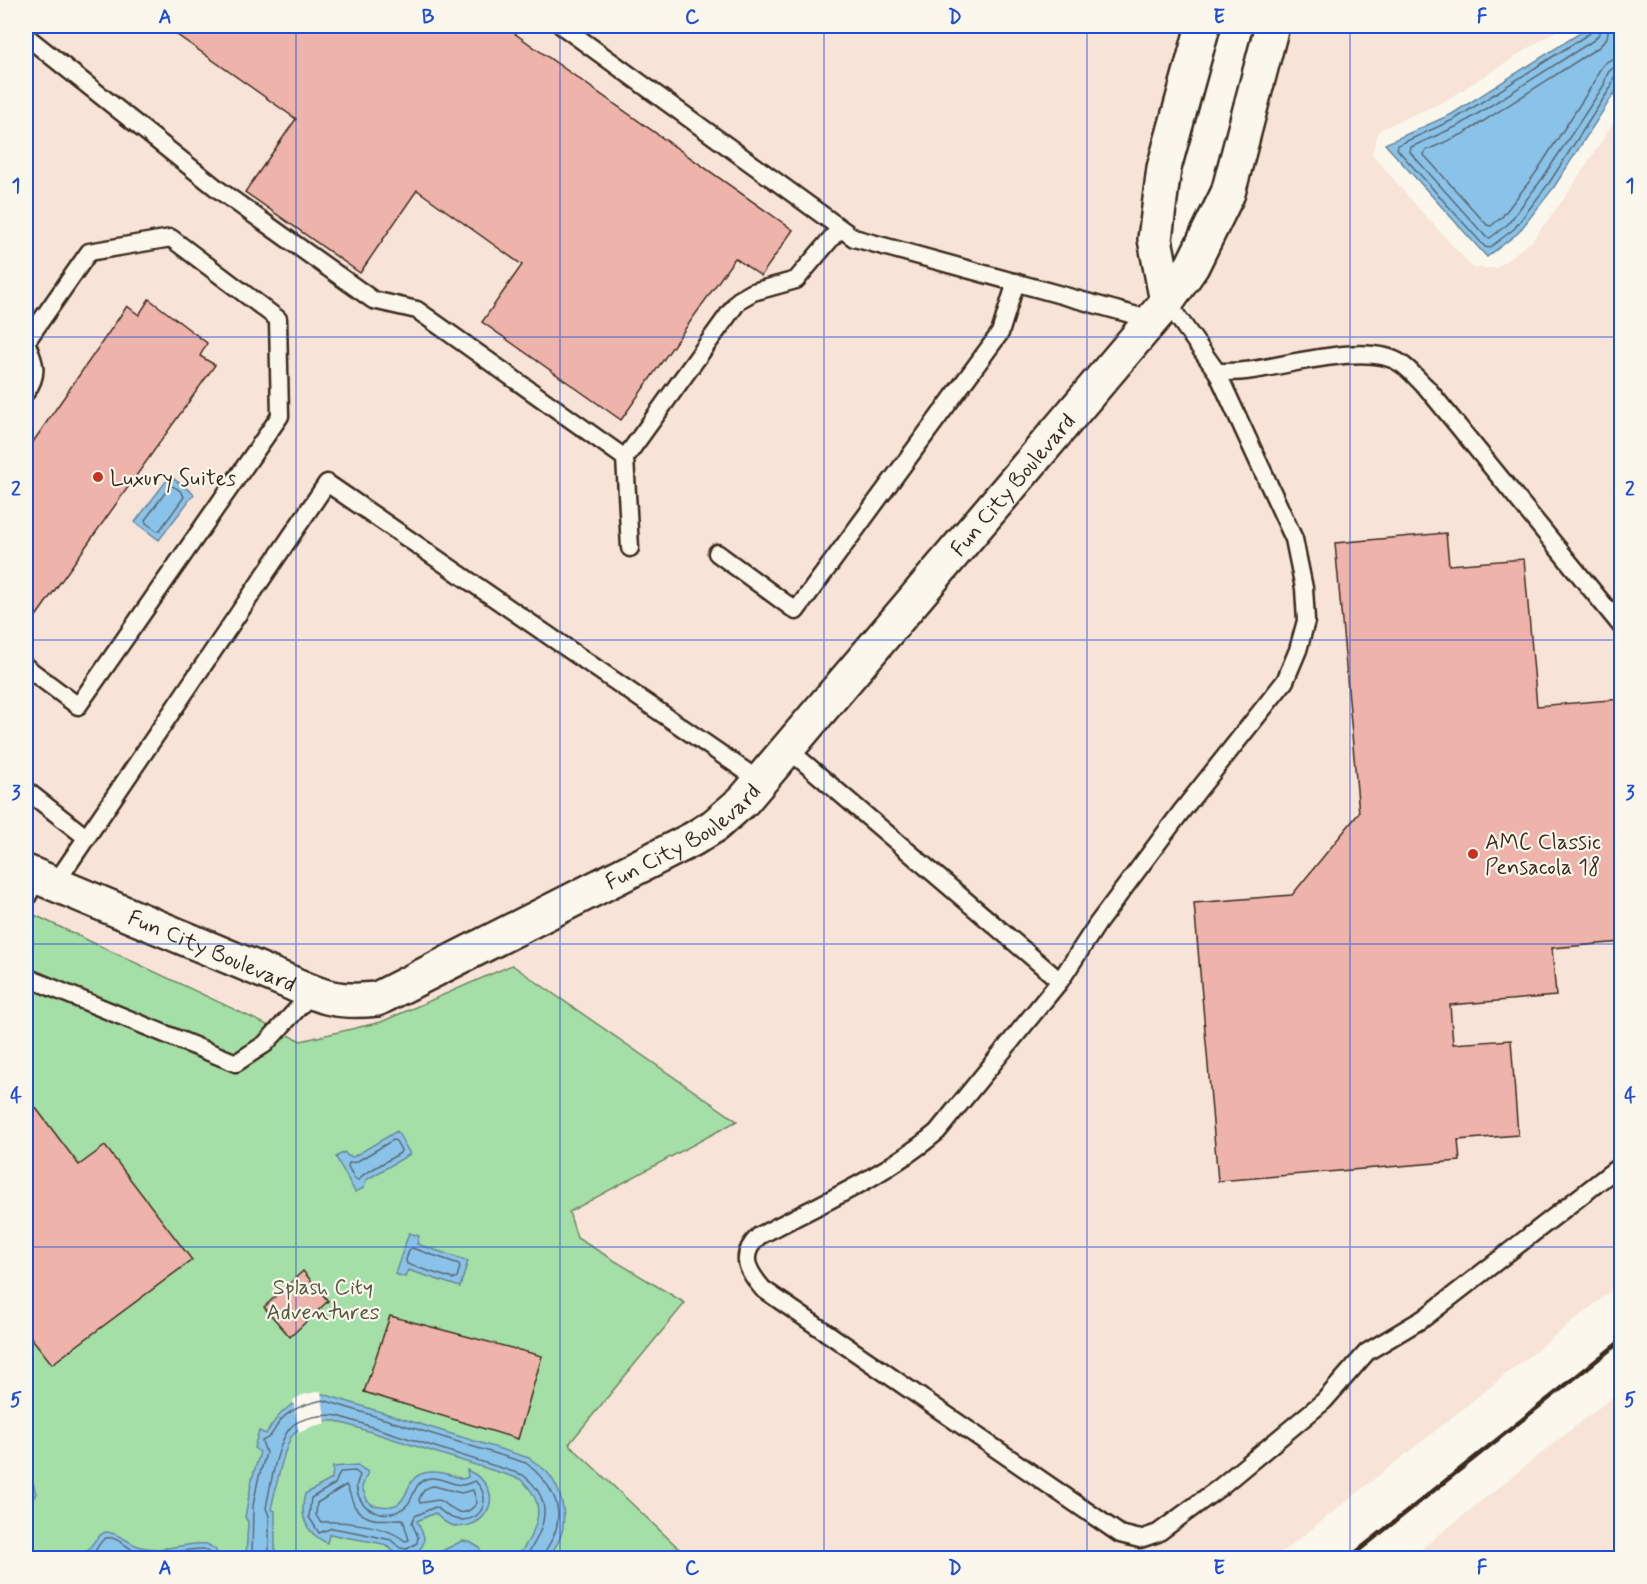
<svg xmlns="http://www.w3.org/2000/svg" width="1647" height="1584" viewBox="0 0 1647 1584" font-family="Mynerve,sans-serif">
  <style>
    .built { fill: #f7e3d8 }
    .green { fill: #a3dfa6; stroke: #6f8462; stroke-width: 1.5 }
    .water { fill: #8ac3e9; stroke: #6a8698; stroke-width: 1.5 }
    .pier { fill: #fbf7ec }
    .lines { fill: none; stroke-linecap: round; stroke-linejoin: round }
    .shore { stroke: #5b676f; stroke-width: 1.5 }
    .building { fill: #eeb3ab; stroke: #3b2a1e; stroke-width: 1.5 }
    .service-casing { stroke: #3b2a1e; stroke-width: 21 }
    .minor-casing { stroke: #3b2a1e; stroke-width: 38 }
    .service { stroke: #fbf7ec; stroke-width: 16 }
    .minor { stroke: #fbf7ec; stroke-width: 33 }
    .rail { stroke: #3b2a1e; stroke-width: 4.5 }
    .grid { fill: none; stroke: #1d4ed8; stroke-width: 1.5; stroke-opacity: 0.55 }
    .poi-dot { fill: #c8321e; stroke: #fbf7ec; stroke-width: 2 }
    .labels { text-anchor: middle; stroke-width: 4.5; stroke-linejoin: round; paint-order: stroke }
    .poi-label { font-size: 22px; fill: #3b2a1e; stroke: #fbf7ec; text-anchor: start }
    .street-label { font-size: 22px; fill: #3b2a1e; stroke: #fbf7ec }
    .park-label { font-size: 22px; fill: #555740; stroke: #fbf7ec }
    .neatline { fill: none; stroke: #1d4ed8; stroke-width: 2 }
    .grid-label { font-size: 20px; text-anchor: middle; font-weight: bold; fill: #1d4ed8 }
  </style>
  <rect width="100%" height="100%" fill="#fbf7ec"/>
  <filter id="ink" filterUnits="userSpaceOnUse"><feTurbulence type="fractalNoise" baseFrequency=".0167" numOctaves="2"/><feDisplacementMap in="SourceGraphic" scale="12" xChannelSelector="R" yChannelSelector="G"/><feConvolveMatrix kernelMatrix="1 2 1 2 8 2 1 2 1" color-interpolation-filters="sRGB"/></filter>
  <g filter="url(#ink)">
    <path class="built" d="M26,26H1183L1145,165L1135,239L1146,299L730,789L703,812L646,844L372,982L355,984L325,979L299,966L26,852Z
      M1292,26H1564L1445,101L1379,130L1372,154L1412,201L1473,268H1496L1532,241L1568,193L1621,111V1283L1275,1558H26V893L279,999L306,1012L347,1019L377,1017L385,1014L664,875L724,840L757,813L1171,326H1173L1180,317L1190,315L1188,306L1195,298L1193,297L1210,272L1247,196Z
      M1621,1390V1558H1410Z"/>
    <path class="green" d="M26,911L301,1041L381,1022L512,965L737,1121L569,1212L577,1238L685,1303L569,1444L689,1558H26Z"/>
    <path class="water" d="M1591,26H1621V65L1617,89L1554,187L1518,233L1487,257L1385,144L1452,114Z
      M170,476L194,494L159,540L135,522Z
      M397,1131L410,1154L366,1180L364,1188L355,1192L336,1157L344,1152L348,1156L353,1157Z
      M409,1233L419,1236L417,1244L468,1261L460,1287L408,1270L405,1277L395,1274Z
      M323,1394L529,1458C534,1462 542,1467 547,1472C562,1489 568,1517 560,1538C557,1545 552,1552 548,1558H517C536,1531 551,1505 520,1479L336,1421C324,1420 304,1422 295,1432C284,1442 275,1493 271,1509L275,1511V1558H246L248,1522L245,1517L252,1479L260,1452L254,1448L259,1431L266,1434C281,1408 294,1400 323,1394Z
      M26,1452C33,1459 28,1465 26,1473L33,1483L36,1494L26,1509Z
      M357,1465L368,1472L362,1487L367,1500L373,1505C417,1514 398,1480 424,1473C437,1470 451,1475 463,1479L468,1477L467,1470C516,1493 478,1541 445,1522C441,1520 438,1516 435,1513L417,1521C419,1527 424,1533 424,1539C424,1550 410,1558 399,1554C391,1551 389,1545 379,1543C363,1540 347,1538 331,1534L329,1535L327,1543C306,1533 299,1516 305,1494L332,1479L333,1467Z
      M106,1532C121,1533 128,1544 141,1547C163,1553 185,1542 207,1544L215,1549L220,1558H83C89,1550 96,1535 106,1532Z
      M462,1541L470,1542L480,1548L481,1558H428Z"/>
    <path class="pier" d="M321,1391L326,1424L313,1426L299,1433L293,1400L302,1395Z"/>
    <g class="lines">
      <path class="shore" d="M1593,26L1590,33L1455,119L1398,145L1397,149L1485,247L1489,248L1514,229L1549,183L1611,87L1614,77L1622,74
        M1600,26L1599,34L1594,40L1460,125L1411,147L1410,152L1486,237L1490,238L1508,224L1542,179L1604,85C1606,74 1609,67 1622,66
        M1609,26L1607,38L1599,47L1465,133L1425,151L1424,155L1487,225L1491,226L1502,217L1535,174L1595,81C1599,67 1606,58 1622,57
        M170,486C175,486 183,492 184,497L160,530L157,531L146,523L145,520Z
        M393,1140L396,1141L401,1150L400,1153L363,1175L359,1180L355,1179L348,1167L349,1163L356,1162Z
        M412,1248L459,1264L460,1267L457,1277L453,1279L407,1264L406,1260L409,1250Z
        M355,1471L360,1475C356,1485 355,1488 359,1497C367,1515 393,1519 407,1505C414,1498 414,1483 426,1479C439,1475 450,1485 462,1485C466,1485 471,1482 475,1481C494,1499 481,1525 455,1519C446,1517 442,1510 435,1507L415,1516L412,1523L418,1537L417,1543L407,1549L400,1548L391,1540L360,1533L332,1528L319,1533L309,1517L311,1498L335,1484L340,1472Z
        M346,1485C350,1491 351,1500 355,1507C367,1524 386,1519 403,1519L409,1540L405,1541C387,1525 343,1521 320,1522L316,1515L317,1503Z
        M434,1486L461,1493L473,1490L477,1503C461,1523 453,1506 438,1500L420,1503L419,1500C422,1492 425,1487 434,1486Z
        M91,1558C94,1553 99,1543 104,1539C115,1533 129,1550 138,1553C160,1559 182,1548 204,1549L210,1553L213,1558
        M252,1558L253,1506L258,1480L266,1453L262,1441C274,1436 273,1430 280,1421C291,1408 308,1403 323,1400L526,1463C549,1481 567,1507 553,1537C550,1545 544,1550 543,1558
        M269,1558V1516L266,1508C270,1488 277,1443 290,1428C299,1417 325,1414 338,1416L523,1475C556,1501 545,1529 525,1558"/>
    </g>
    <path class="building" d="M177,26H504L793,230L761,276L735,258L621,420L482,322L522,265L417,190L360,273L245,192L296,119L173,32Z
      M149,299L207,343L200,356L215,365L32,622L26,616V452L127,306L139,315Z
      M1446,533L1449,565L1524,559L1537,706L1622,699V942L1552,948L1556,996L1450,1005L1453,1044L1511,1040L1518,1135L1458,1140L1460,1161L1218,1181L1194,903L1292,895L1359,813L1335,543Z
      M26,1095L79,1165L105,1146L192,1260L52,1364L26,1331Z
      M303,1271L328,1301L290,1337L264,1307Z
      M390,1316L542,1356L518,1439L364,1392Z"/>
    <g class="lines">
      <defs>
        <path id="service" d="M562,26L854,238L1152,320
          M26,36L219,190L373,300L417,310L625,458L630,548
          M1167,302L1217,372C1226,372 1236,372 1245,371C1283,367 1367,341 1400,363C1410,369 1418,380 1427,388L1622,627
          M26,342L89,252L171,238L278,319L280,416L78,706L26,667
          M26,392C40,373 34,361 26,342
          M625,458L739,300L753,292L796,280L840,228
          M717,553L796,611L1000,333L1016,282
          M788,749L1060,981L937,1132C885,1176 820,1204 759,1236C739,1255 746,1269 763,1289L1120,1534L1140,1539L1158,1533L1219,1488L1324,1401L1367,1352L1424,1318L1622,1164
          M26,790L87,838
          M55,884L327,483L760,781
          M26,899L38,877
          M26,977L236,1063L265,1044L312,993
          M1060,981L1098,923L1181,812L1285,681L1298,650L1306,621L1304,588L1294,539L1217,372"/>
        <g id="minor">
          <path d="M1167,302L1155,239L1164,168L1203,26"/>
          <path id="s1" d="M26,872L289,982C323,998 339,1003 377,999L693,839L714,826L744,800L1167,302L1192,266L1228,193L1272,26"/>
        </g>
      </defs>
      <use href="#service" class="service-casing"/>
      <use href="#minor" class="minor-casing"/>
      <use href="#service" class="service"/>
      <use href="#minor" class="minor"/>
      <path class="rail" d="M1349,1558L1622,1340"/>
    </g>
  </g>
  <path class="grid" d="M296,26V1558M560,26V1558M824,26V1558M1087,26V1558M1350,26V1558M26,337H1622M26,640H1622M26,944H1622M26,1247H1622"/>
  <g class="poi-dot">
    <circle cx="98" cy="477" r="6"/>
    <circle cx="1473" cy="854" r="6"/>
  </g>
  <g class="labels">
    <g class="poi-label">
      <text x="110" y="485">Luxury Suites</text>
      <text x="1485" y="849">AMC Classic<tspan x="1485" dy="25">Pensacola 18</tspan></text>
    </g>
    <g class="street-label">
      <text dy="8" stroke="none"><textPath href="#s1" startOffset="1209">Fun City Boulevard</textPath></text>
      <text dy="8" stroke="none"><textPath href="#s1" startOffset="723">Fun City Boulevard</textPath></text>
      <text dy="8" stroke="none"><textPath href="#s1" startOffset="202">Fun City Boulevard</textPath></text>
    </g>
    <g class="park-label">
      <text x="323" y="1294">Splash City<tspan x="323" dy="25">Adventures</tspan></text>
    </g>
  </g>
  <rect width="1647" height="1584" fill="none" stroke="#fbf7ec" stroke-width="66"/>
  <rect x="33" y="33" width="1581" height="1518" class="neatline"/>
  <g class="grid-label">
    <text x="165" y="23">A</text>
    <text x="428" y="23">B</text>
    <text x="692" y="23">C</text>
    <text x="955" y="23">D</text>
    <text x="1219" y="23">E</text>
    <text x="1482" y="23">F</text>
    <text x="16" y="192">1</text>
    <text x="1630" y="192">1</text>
    <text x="16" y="495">2</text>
    <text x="1630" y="495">2</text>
    <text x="16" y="799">3</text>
    <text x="1630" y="799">3</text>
    <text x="16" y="1102">4</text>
    <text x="1630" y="1102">4</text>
    <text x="16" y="1406">5</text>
    <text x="1630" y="1406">5</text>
    <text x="165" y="1574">A</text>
    <text x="428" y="1574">B</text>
    <text x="692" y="1574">C</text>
    <text x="955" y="1574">D</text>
    <text x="1219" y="1574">E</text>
    <text x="1482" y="1574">F</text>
  </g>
</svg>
